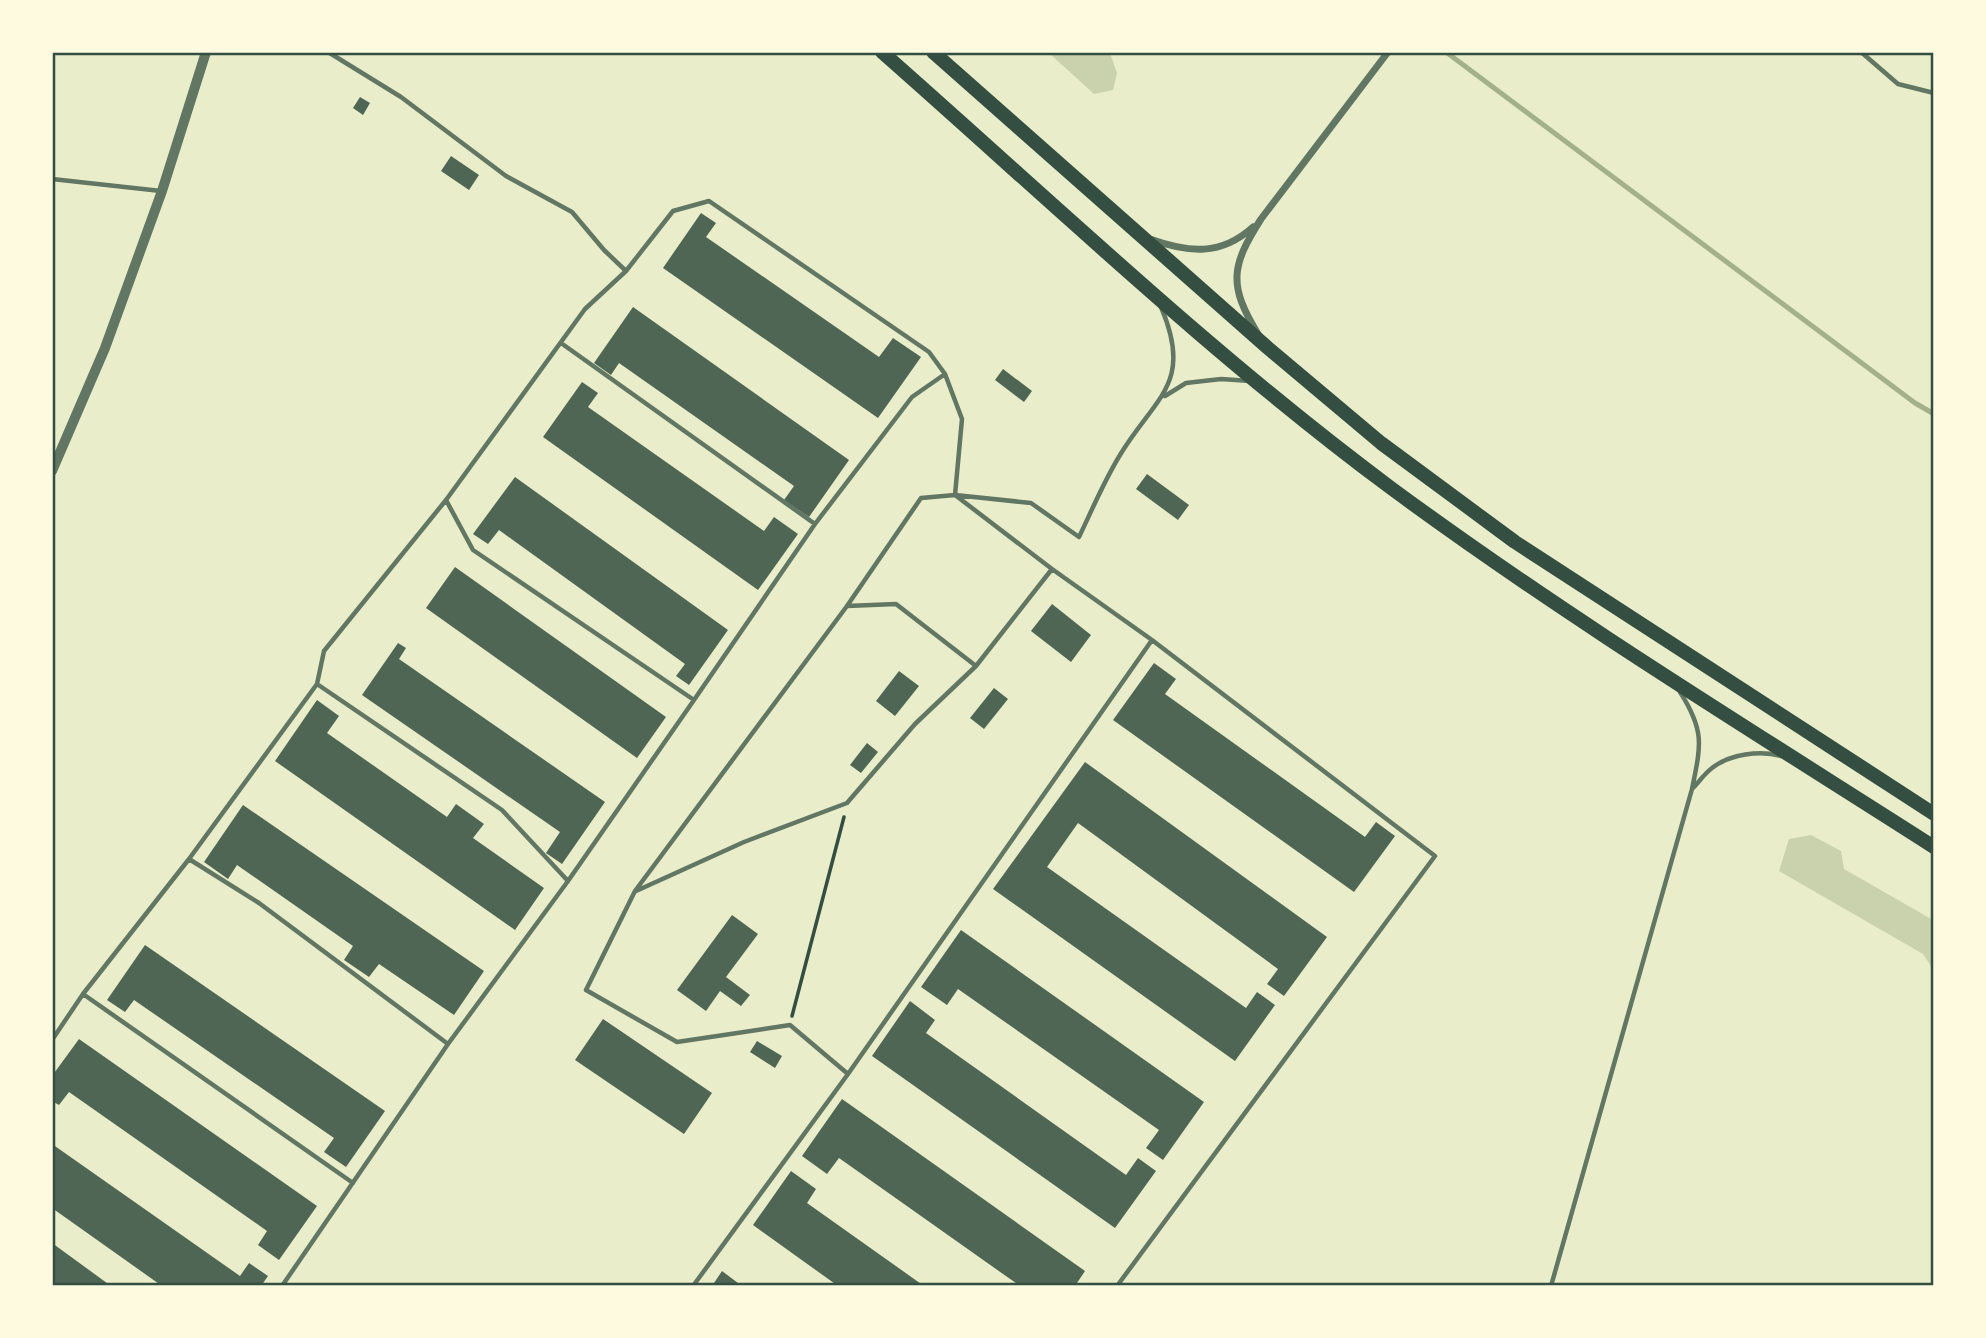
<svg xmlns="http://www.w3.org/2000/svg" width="1986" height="1338" viewBox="0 0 1986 1338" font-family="'DM Sans',sans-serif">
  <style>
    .green { fill: #cad2ad }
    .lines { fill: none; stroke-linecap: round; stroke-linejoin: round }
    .stream { stroke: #a3b18a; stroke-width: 5 }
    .building { fill: #4f6655 }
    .path { stroke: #344e41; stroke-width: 3.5 }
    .service { stroke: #617663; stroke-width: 4.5 }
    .minor { stroke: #617663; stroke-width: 7 }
    .tertiary { stroke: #617663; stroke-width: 10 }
    .primary { stroke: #344e41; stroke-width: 14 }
    .neatline { fill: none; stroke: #344e41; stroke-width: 2.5 }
  </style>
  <rect width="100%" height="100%" fill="#e9edc9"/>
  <path class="green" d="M1049,53H1110L1117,73L1113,90L1094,94Z
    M1811,835L1841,851L1844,869L1933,920V969L1923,954L1779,871L1789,839Z"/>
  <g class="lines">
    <path class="stream" d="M1446,52L1915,403L1934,414"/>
  </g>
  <path class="building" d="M360,97L370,103L363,115L353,108Z
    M451,156L479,175L469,190L441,171Z
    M701,213L716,223L706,237L879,357L893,338L921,357L878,418L663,268Z
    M633,307L849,460L809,517L784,500L794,486L619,363L611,375L594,363Z
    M1003,369L1032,391L1024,402L995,380Z
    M582,382L598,393L588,407L764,531L774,517L798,534L758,590L543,437Z
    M1147,474L1189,505L1178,520L1136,489Z
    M515,477L728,630L689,685L676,676L685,664L499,530L488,544L473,534Z
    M455,567L666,717L637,758L426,608Z
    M1052,604L1091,635L1071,662L1031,631Z
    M398,643L406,648L399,659L605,802L562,864L546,853L560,832L362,695Z
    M1154,663L1176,679L1165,694L1365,837L1376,822L1395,836L1354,892L1113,720Z
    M899,671L919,686L895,716L876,701Z
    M994,688L1008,699L984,729L970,718Z
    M317,700L339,716L327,733L447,817L456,804L484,824L473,838L544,888L515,930L275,761Z
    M867,743L878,752L861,773L850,765Z
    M1085,762L1327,937L1284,996L1267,984L1278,969L1078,823L1047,867L1246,1008L1257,992L1275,1005L1235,1061L993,889Z
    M243,805L484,971L454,1015L379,964L369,977L344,960L353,946L237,865L228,879L204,862Z
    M732,915L758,934L726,977L750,995L741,1006L720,991L706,1011L677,990Z
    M961,930L1204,1102L1163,1160L1146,1148L1159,1130L958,989L947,1005L921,987Z
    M145,945L385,1111L346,1167L324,1152L334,1138L134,1000L125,1012L107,1000Z
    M910,1001L935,1020L926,1033L1126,1175L1138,1158L1156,1171L1115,1228L872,1056Z
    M603,1019L712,1093L684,1134L575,1060Z
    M79,1039L317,1206L279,1260L258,1245L267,1231L69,1092L59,1105L52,1101V1076Z
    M757,1041L782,1056L775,1068L750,1052Z
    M842,1099L1085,1271L1075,1286H1020L839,1158L827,1174L802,1156Z
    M52,1144L240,1276L249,1263L268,1276L261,1286H162L52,1208Z
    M791,1171L816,1189L807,1203L924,1286H838L753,1225Z
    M52,1243L111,1286H52Z
    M722,1271L742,1286H712Z"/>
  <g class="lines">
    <path class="path" d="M792,1016L844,817"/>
    <path class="service" d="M328,52L401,97L506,176L572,212L604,250L626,271
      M1861,52L1898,84L1934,93
      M52,179L161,191
      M561,343L815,524
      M1165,396L1186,383L1221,379L1250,381
      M446,500L473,550L694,700
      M1052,569L1152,640L1435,856L1117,1286
      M317,684L502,810L568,881
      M1693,788C1699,782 1705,773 1712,768C1730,754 1760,750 1781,756
      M189,859L259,903L448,1044
      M636,891L744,842L847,803L915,724L976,666L896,604L847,606
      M83,994L353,1183
      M52,1040L83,994L189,859L317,684L324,651L446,500L585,309L626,271L673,211L709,201L929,352L945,374
      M848,1074L790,1025L677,1042L586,990L635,891L847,606L921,498L955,495L1031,503L1079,537C1092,510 1104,481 1120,455C1155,397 1194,384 1161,307
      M282,1286L448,1044L568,881L694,700L815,524L912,397L945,374L962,419L955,495L1052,569L976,666
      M693,1286L848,1074L1152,640
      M1551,1286L1692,789C1701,745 1705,731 1680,692"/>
    <path class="minor" d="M1150,239C1189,253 1221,256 1253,227
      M1258,334C1228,285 1231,266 1261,219L1388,52"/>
    <path class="tertiary" d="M52,471L105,348L162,191L206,52"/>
    <path class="primary" d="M882,52C1049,199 1213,356 1391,488C1566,617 1751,730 1934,847
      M933,52L1268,348L1381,443L1515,542L1934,814"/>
  </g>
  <rect width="1986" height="1338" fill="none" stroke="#fefae0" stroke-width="108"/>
  <rect x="54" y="54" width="1878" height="1230" class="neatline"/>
</svg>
